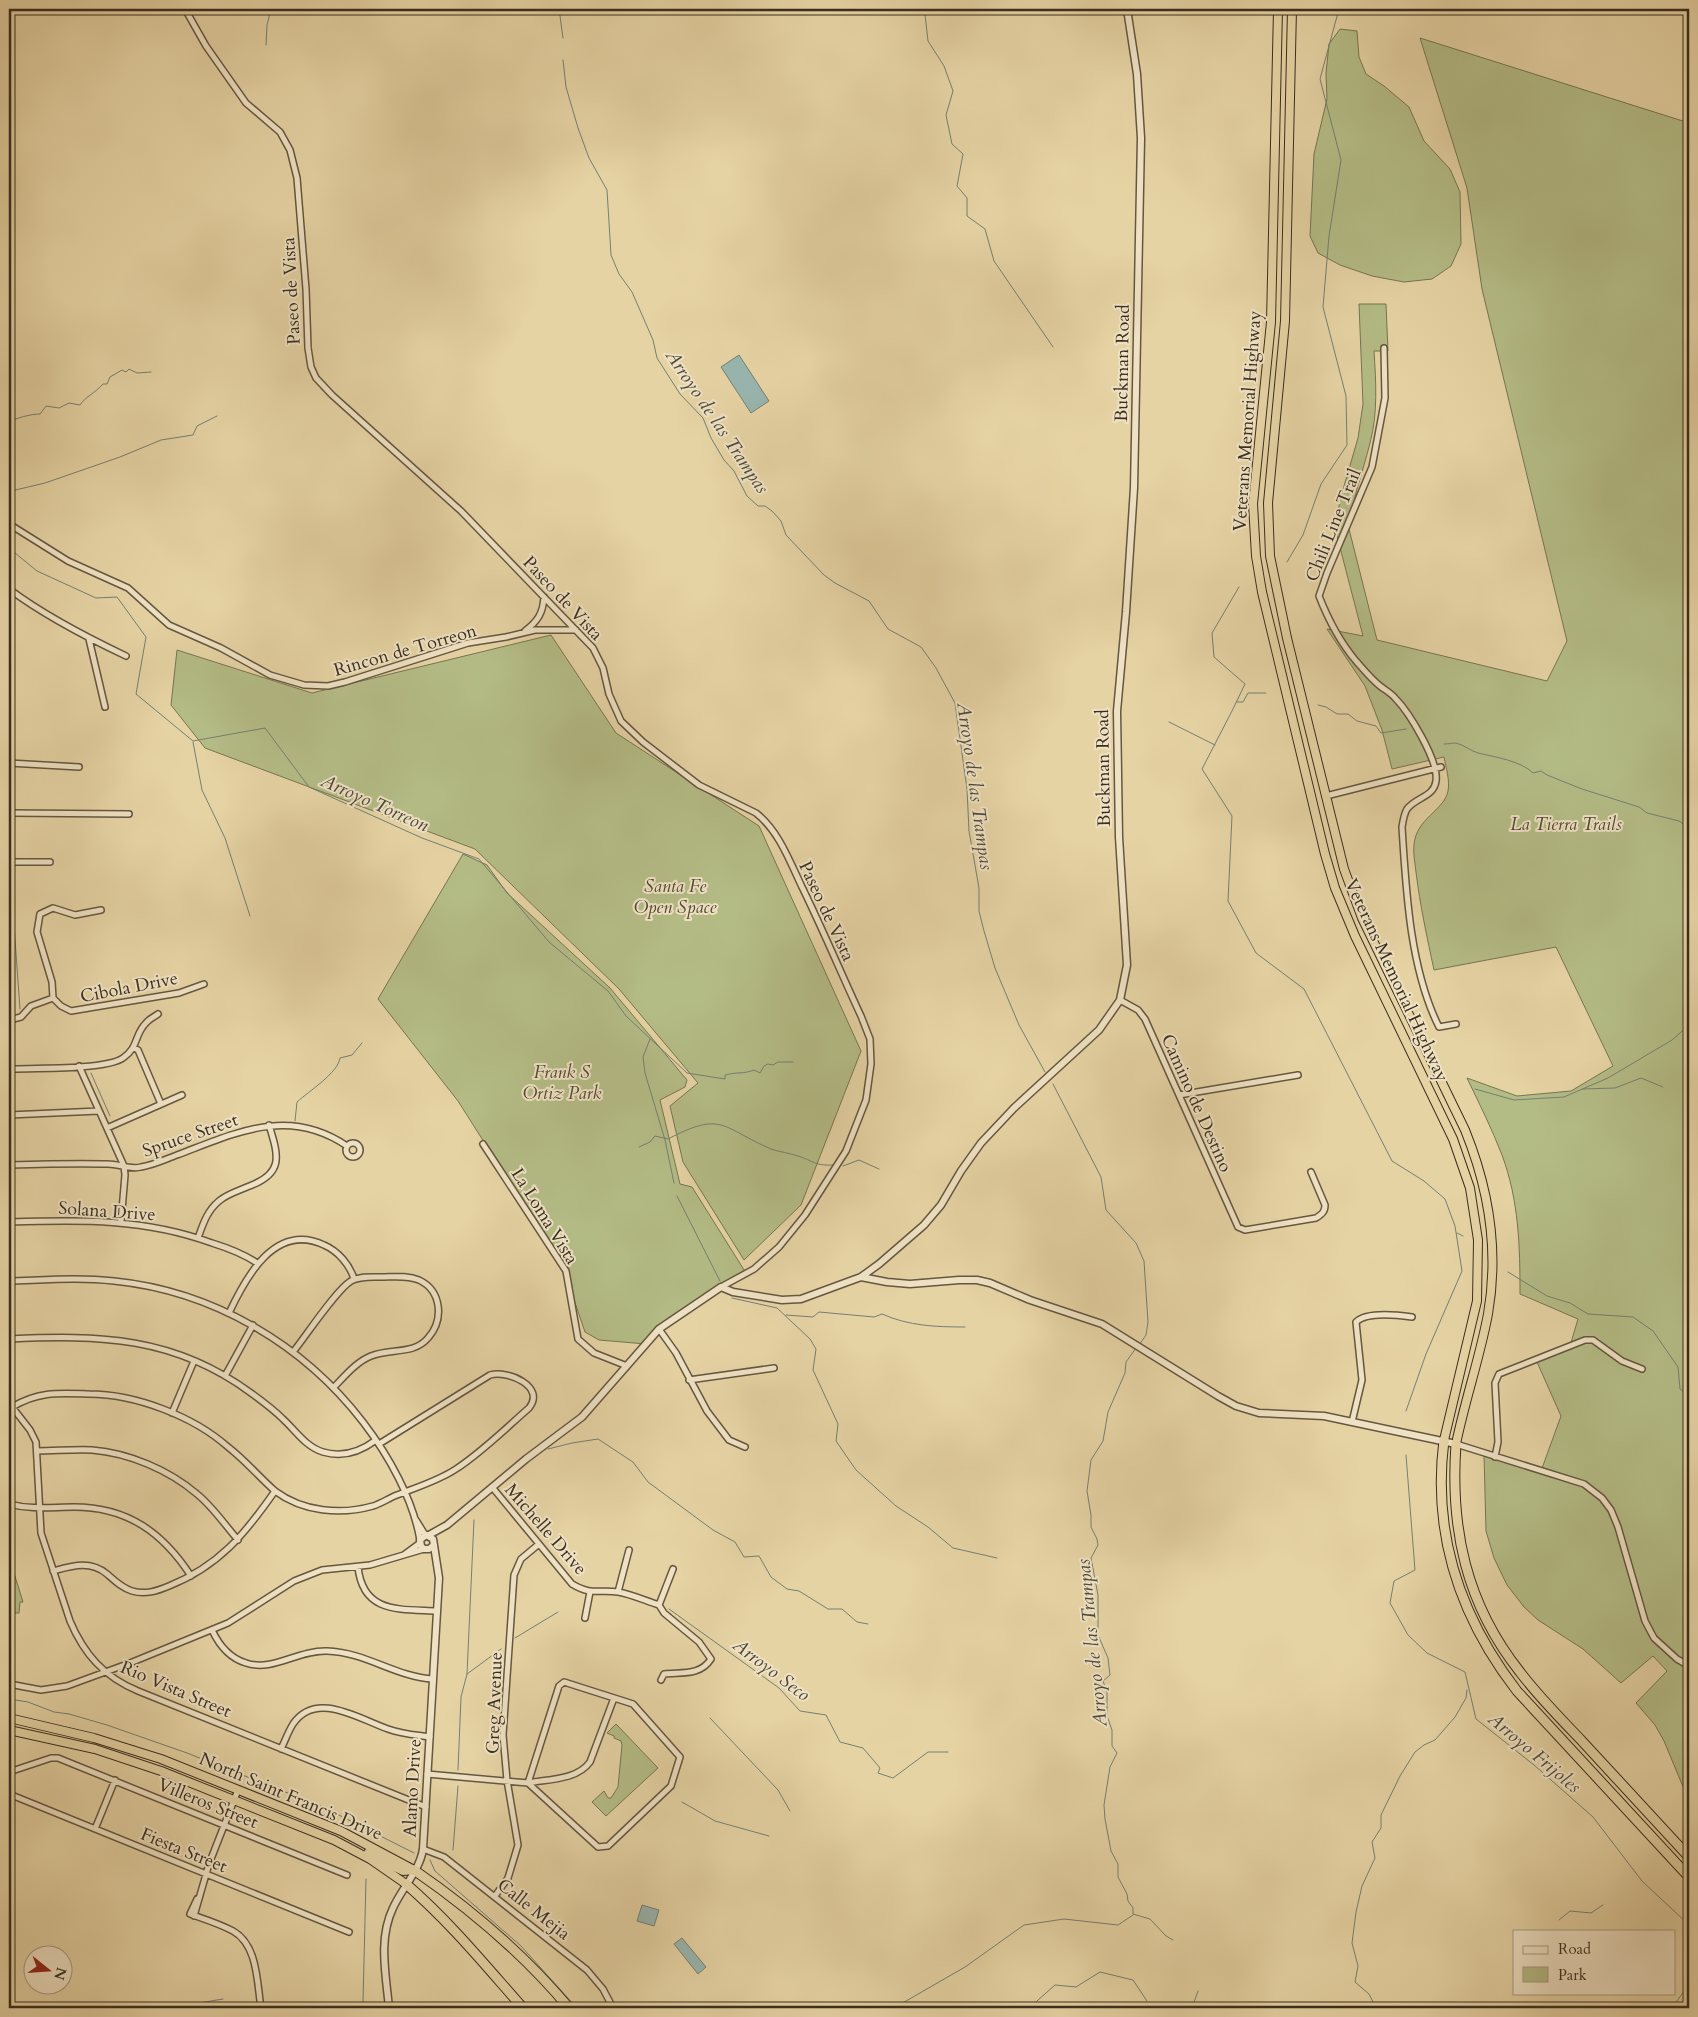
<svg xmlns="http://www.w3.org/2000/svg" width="1698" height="2017" viewBox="0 0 1698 2017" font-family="Cardo,serif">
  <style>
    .green { fill: #b4bc86; stroke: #777552 }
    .water { fill: #99b6af; stroke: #738075 }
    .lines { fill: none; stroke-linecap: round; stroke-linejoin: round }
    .stream { stroke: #738075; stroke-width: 1 }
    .minor-casing { stroke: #655740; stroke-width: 8 }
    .tertiary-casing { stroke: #655740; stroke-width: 9 }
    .trunk-casing { stroke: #3a2e1f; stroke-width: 10 }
    .motorway-casing { stroke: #3a2e1f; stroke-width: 11 }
    .minor { stroke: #efe2c4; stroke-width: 5 }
    .tertiary { stroke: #efe2c4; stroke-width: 6 }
    .trunk { stroke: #e6d3a4; stroke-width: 8 }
    .motorway { stroke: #e6d3a4; stroke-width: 9 }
    .labels { text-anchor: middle; stroke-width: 4; stroke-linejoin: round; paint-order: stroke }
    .street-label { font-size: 18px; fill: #3a2e1f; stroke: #efe2c4 }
    .park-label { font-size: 18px; font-style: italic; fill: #524a34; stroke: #efe2c4 }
    .water-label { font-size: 19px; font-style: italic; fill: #4d493c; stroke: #efe2c4 }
  </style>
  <rect width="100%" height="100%" fill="#e6d3a4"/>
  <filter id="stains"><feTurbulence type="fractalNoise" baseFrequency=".004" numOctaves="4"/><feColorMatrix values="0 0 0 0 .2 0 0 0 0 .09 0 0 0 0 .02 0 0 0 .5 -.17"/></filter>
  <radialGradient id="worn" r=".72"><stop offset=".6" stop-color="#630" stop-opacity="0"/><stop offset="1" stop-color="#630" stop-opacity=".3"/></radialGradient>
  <path class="green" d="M1340,29L1357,31L1359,57L1366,74L1384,86L1409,107L1424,141L1450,169L1460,192L1461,244L1451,266L1432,279L1404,282L1372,276L1340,265L1318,253L1310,236L1314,154L1327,99L1326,73L1329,44Z
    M1420,38L1689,123V1801L1664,1741L1655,1725L1636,1703L1667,1671L1653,1656L1621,1683L1583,1649L1538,1620L1524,1607L1507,1585L1494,1558L1486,1531L1484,1454L1541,1471L1561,1416L1537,1362L1570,1346L1578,1319L1520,1294C1520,1246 1519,1201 1502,1155C1492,1129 1479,1103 1467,1078L1517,1096L1571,1091L1613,1066L1556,947L1434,970C1427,937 1420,905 1416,872C1415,863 1413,853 1414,845C1416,818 1444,811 1448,791C1450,780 1446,768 1444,757L1392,769L1382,730L1365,686L1327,629L1363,636L1337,536V519L1340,500L1358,438L1363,404L1359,304H1386L1388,351H1374C1376,382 1378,413 1370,443C1363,472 1352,499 1349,529L1377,640L1547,681L1567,641L1482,289L1467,188Z
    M551,635L616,733L759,826L861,1051L801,1205L744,1260L683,1162L670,1106L698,1083L619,989L475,849L205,748L171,705L177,650L312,693Z
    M463,854L487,865L507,893L610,988L687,1080L685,1087L660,1100L680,1184L692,1187L746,1273L692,1307L646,1344L599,1340L585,1332L562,1265L458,1101L378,999Z
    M9,1557L23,1602H20L19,1613H9Z
    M616,1724L658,1768L606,1816L592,1802L604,1791L608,1798H611L618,1787L622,1745L621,1741L614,1738V1736L607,1733Z"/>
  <path class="water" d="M739,355L769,401L751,413L721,367Z
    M642,1905L659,1910L654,1926L637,1921Z
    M682,1938L706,1967L698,1974L674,1944Z"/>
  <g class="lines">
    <path class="stream" d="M559,9L563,38
      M919,9L925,14L928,41L944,66L953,91L946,115L952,144L963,154L957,186L967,198V216L985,229L994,261L1053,347
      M266,45L267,25L271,9
      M563,60L566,87L578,128L589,158L607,190L611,255L619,274L632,292L653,340L657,358L680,394L703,418L711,438L724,460L734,471L747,496L758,506H765L772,511L781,521L786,535L824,575L835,583L869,601L888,629L921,647L936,668L955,703L967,789L969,831L979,888V911L984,931L995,968L1019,1025L1045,1072
      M9,422C16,418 31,414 40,414L46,406L59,408L69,403L80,405C84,398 95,393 103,384H107L110,377L122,370L126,372L129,369L137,373L151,372
      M9,494L11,491L45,483L120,457L161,440L193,435L197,426L217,416
      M9,548L37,571L96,598L117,597L146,637L136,694L193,741L265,728L309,787L422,838L479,859L549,942L608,991L626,1016L687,1073L725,1079V1075C735,1072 745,1074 754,1070L760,1073L764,1066L768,1064L773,1065L778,1062H793
      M1287,562L1303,535L1321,484L1347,445L1346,396L1323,307L1329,236L1341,160L1320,79L1339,9
      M1239,587L1212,633L1214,657L1245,684L1233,709L1202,769L1232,816L1228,901L1256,953L1304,989L1392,1161L1424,1181L1445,1199L1455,1226L1462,1271L1426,1354L1406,1411
      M1237,702H1243L1248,693H1266
      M1318,705L1326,707L1337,714H1348L1357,721L1376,726L1381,733L1406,729
      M1169,722L1215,745
      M193,742L202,790L225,838L250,916
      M1444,744C1448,744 1453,743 1456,743C1464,745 1471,751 1478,753C1495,757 1521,761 1533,773L1541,771L1547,775L1582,789L1639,807L1647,813L1679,821L1689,828
      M9,908L12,906
      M13,911L20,1009
      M650,1039L643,1057L645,1073L665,1140L674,1183
      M91,1073L110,1116
      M1053,1084L1101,1177L1106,1210L1136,1243L1144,1261L1148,1322L1146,1335L1139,1345
      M1475,1089L1514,1100L1564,1097L1608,1078L1672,1040L1689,1025
      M1583,1089L1615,1088L1641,1078L1663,1087
      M295,1121L297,1102C309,1091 338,1073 340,1058L352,1055L362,1043
      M639,1147L650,1142L655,1136L668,1139C723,1110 722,1128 771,1149C780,1152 789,1153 798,1156C814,1161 814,1166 834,1165
      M843,1166L859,1160L879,1169
      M677,1196L720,1281
      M1457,1233L1463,1236
      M1508,1272L1547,1296L1570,1303L1588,1314L1633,1317L1653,1331L1678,1367L1680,1389L1689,1396
      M732,1298L777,1308L810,1339L816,1349L813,1370L838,1424L836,1441L856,1470L896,1506L928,1527L953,1548L997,1558
      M786,1315L813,1317L819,1312L874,1317L882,1314C909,1326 936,1327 965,1327
      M1136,1348L1126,1362L1125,1373L1108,1412L1103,1441L1091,1460L1087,1491L1091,1515V1527L1097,1539L1098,1545L1091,1558L1098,1595V1635L1108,1658L1110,1675L1103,1681L1107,1692V1716L1112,1730V1746L1117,1753L1110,1767L1104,1805L1105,1819L1111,1851L1118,1864V1877L1127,1894L1128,1901L1133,1908V1914L1150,1919L1166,1936L1173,1940
      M548,1449L572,1443L598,1439L633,1462L648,1482L713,1530L735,1542L744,1557L759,1556L771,1577L787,1589L799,1591L828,1609H842L857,1622L868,1624
      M1406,1455L1415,1570L1394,1581L1390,1603L1408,1635L1427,1653L1465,1672L1476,1719L1534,1765L1593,1817L1642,1881L1689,1925
      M669,1609L779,1688L800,1711L826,1715L840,1742L863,1748L880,1768L878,1773L893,1778L928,1752H948
      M515,1638L558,1612
      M467,1674L474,1520
      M9,1699L28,1702L54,1712L69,1714L107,1725L187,1753L323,1807L414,1853
      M710,1718L778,1790L790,1811
      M458,1770L461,1697L467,1674L501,1649
      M682,1802L715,1821L769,1836
      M453,1850L458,1786
      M430,1860L435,1871L521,1946L577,2008
      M1559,1920L1570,1911L1591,1913L1603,1905
      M363,2002L366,1879
      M175,2007L223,1999
      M171,2008H172
      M894,2008L965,1967L1024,1925L1064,1919L1118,1925L1133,1915
      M1029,2008L1055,1985L1076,1987L1100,1972L1133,1980L1147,2001
      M1192,2008L1198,1991
      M1376,2008L1369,1994L1355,1982L1358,1966L1352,1943L1356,1912L1362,1886L1375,1858L1372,1842L1381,1828V1815L1400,1776L1415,1752L1424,1745L1435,1740L1455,1717L1466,1698L1467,1690
      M1672,2008L1689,1984"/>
    <defs>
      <path id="minor" d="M185,9L206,46L246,103L280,132L290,150L297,178L306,289L308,348L311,367L316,378L332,395L461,511L593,648L603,668L609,694L621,721L643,742L699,785L756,813C779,831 790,862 802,887C823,930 841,973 861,1016L870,1039L871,1064L866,1100L846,1151L805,1215L779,1247L754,1269L721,1287
        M1384,348L1385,398L1372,467L1327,573L1319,596C1328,619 1340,642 1356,661C1364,670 1371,679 1380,686C1385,690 1391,693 1395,698C1409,712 1439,761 1436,781C1434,797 1416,797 1407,809C1404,814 1403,821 1402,827C1406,891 1410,969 1439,1027L1456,1024
        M9,524L68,561L128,588L169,625L221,648L270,675L304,685L328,686L345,682L468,643L506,637L535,630H576
        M9,589C45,616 86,637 126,656
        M525,631C538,621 543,613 544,597
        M89,639L105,707
        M9,763L79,767
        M1326,796L1441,767
        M9,813L129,814
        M9,862H50
        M53,998L61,1006L71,1011L179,993L204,984
        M53,998L52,982L37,932L40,914L53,908L75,915L101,910
        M1120,1000L1138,1010L1145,1019L1238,1227L1245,1230L1316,1218C1322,1214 1325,1212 1325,1205L1311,1172
        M9,1020L21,1017L31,1006L53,998
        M134,1048L138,1050L161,1104
        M79,1066L124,1166L125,1175L121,1222
        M9,1069C33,1068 106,1070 123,1058C139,1047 134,1035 146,1023C149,1019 154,1017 158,1014
        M1179,1095L1298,1075
        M9,1115L99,1111
        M107,1128L182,1095
        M346 1150a7 7 0 1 1 14 0a7 7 0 1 1-14 0Z
        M483,1144L566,1271L578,1339L594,1353L627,1366
        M9,1155V1165
        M9,1165C42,1164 75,1163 108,1164C119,1164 130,1170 141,1167C154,1165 166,1159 177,1155C236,1133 288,1106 347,1146
        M9,1222C80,1220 144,1218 212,1243C228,1248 244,1254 257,1263
        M198,1238C203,1224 207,1211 219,1201C227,1194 238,1191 247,1187C284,1174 279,1157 269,1125
        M9,1281C44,1280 79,1277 114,1281C213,1291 303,1344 363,1422C389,1456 413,1499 420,1540
        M229,1313C246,1277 275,1222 324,1245C338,1251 350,1265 354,1279
        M659,1329L676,1353L707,1411L729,1440L745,1447
        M9,1339C99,1335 174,1336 251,1393C262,1401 273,1409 283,1419C296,1431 306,1447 323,1452C343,1458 360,1452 376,1440
        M293,1352C306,1336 336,1290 351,1281C360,1276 371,1277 381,1277C393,1277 407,1275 419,1280C442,1291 444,1320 428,1338C414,1355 390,1348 371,1356C356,1362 345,1376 334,1387
        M225,1376L253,1325
        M689,1380L774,1368
        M9,1403L30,1430L36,1442L41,1533L70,1621C84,1654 104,1677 138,1691L426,1807
        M12,1407C39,1391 59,1393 89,1394C135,1394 193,1416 228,1447C245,1460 259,1477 275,1491C303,1512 341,1515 373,1506C382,1503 389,1498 397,1495C417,1487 438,1481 456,1469C482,1452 505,1429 529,1408C546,1387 509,1370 490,1375L379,1444
        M172,1413L194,1361
        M1352,1422L1362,1380L1356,1322C1367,1311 1398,1315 1412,1317
        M1456,1444L1584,1484L1602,1498L1611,1510L1618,1527L1645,1621L1654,1638L1677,1659L1689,1666
        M37,1451C55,1451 74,1449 92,1450C129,1453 169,1470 197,1494C213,1507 225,1525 238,1540
        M1495,1457L1498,1442L1495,1383L1499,1374L1585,1340H1593L1622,1361L1642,1369
        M492,1487L572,1584C592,1596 599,1589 618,1592C631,1594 646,1601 659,1605L673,1569
        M9,1504C31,1510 52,1507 74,1507C128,1507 163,1533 191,1576
        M416,1520L424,1533L427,1535
        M405,1554L420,1543
        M358,1567C363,1614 400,1609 437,1611
        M53,1571C72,1566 90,1560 107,1574C115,1581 122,1588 132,1591C145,1595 157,1591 169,1586C219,1566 245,1534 275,1491
        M618,1592L629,1550
        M659,1605L664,1613L699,1642L711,1659C700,1676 682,1672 664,1674L661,1680
        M585,1618L590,1592
        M212,1630C219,1645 229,1658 246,1663C272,1672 298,1650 327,1651C365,1652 396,1677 433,1679
        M9,1684L41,1690L67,1686L130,1663L228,1623L294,1581L322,1570L370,1565L424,1549
        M281,1749C285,1741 288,1732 293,1724C316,1690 359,1719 388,1729C401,1734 416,1735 430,1737
        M9,1772L51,1758H58L347,1875
        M427,1774L528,1783L598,1847L608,1846L671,1786L680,1757L633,1704L564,1682L559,1686L528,1783C549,1779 577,1780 590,1762L614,1698
        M9,1794L349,1932
        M95,1829L115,1780
        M423,1849L444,1857L587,1970L603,1989L613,2008
        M495,1896L508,1878L518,1845L507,1780L503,1735L514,1575L521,1559L539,1544
        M197,1899L190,1914C204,1919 220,1924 233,1931C258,1945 257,1983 261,2008
        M194,1916L209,1864L238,1790"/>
      <path id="tertiary" d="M861,1277L887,1282L910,1284L959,1280H977L990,1283L1030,1300L1102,1324L1218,1396L1236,1406L1259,1413L1324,1416L1456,1444
        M429,1535L447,1525L526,1459L582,1417L659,1329L721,1287L733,1292L782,1300L801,1299L861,1277L879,1264L924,1225L941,1205L961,1171L981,1143L1014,1108L1099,1030L1120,1000L1127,965L1119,837L1117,711L1126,612L1134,488L1141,138L1137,74L1127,9
        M389,2008C386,1975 378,1939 393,1908C402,1888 420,1870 423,1849L439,1578L433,1539L426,1535L420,1540L421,1546L424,1549H429L434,1545"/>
      <path id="trunk" d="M1278,9L1271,322L1253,504L1256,556L1262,592L1325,854L1335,888L1355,936L1453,1139L1470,1188L1478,1240L1477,1301L1444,1440
        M1292,9L1285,321L1268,503L1270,556L1287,638L1344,869L1362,918L1465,1130C1489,1189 1499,1251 1488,1314C1480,1357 1465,1400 1456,1444
        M9,1718L94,1738L161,1759L341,1831L414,1870
        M9,1730L95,1749L161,1771L334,1840L370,1859L406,1884
        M368,1853L403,1871L414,1870"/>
      <path id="motorway" d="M1444,1440C1432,1534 1459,1616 1517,1691L1689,1877
        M1456,1444C1450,1529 1466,1604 1520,1672C1538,1696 1560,1718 1581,1740C1617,1779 1653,1818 1689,1857
        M414,1870C472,1910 524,1954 569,2008
        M406,1884C449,1921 485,1965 523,2008"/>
    </defs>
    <use href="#minor" class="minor-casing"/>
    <use href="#tertiary" class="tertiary-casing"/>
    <use href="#trunk" class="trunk-casing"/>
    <use href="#motorway" class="motorway-casing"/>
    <use href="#minor" class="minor"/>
    <use href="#tertiary" class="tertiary"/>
    <use href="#trunk" class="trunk"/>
    <use href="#motorway" class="motorway"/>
  </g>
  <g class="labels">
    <g class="street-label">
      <text transform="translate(291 291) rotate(-93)" y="6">Paseo de Vista</text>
      <text transform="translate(1122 363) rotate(-89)" y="6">Buckman Road</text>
      <text transform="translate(1247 421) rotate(-86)" y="6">Veterans Memorial Highway</text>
      <text transform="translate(1333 525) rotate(-68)" y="6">Chili Line Trail</text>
      <text transform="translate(563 598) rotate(47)" y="6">Paseo de Vista</text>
      <text transform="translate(405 650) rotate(-16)" y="6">Rincon de Torreon</text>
      <text transform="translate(1103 768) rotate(-91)" y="6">Buckman Road</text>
      <text transform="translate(827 911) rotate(65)" y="6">Paseo de Vista</text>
      <text transform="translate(1397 980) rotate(65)" y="6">Veterans Memorial Highway</text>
      <text transform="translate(129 987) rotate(-11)" y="6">Cibola Drive</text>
      <text transform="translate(1197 1103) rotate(66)" y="6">Camino de Destino</text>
      <text transform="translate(190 1135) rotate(-19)" y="6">Spruce Street</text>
      <text transform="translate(107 1211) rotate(4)" y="6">Solana Drive</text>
      <text transform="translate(545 1216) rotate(58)" y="6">La Loma Vista</text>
      <text transform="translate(546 1529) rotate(49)" y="6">Michelle Drive</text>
      <text transform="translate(176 1689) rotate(23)" y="6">Rio Vista Street</text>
      <text transform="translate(494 1703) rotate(-88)" y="6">Greg Avenue</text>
      <text transform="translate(412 1788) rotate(-87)" y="6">Alamo Drive</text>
      <text transform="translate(291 1796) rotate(23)" y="6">North Saint Francis Drive</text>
      <text transform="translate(208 1803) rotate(22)" y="6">Villeros Street</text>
      <text transform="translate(184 1850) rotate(22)" y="6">Fiesta Street</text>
      <text transform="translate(534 1909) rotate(38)" y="6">Calle Mejia</text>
    </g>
    <g class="park-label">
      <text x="1566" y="830">La Tierra Trails</text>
      <text x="675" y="892">Santa Fe<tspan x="675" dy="21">Open Space</tspan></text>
      <text x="562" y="1078">Frank S<tspan x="562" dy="21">Ortiz Park</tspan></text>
    </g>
    <g class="water-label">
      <text transform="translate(718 421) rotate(56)" y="7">Arroyo de las Trampas</text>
      <text transform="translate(976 786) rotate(82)" y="7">Arroyo de las Trampas</text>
      <text transform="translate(375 802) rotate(24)" y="7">Arroyo Torreon</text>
      <text transform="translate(1091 1643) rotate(-96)" y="7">Arroyo de las Trampas</text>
      <text transform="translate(772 1669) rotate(37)" y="7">Arroyo Seco</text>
      <text transform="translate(1535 1752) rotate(40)" y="7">Arroyo Frijoles</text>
    </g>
  </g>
  <rect width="1698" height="2017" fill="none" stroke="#e6d3a4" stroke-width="30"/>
  <rect x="10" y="10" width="1678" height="1997" fill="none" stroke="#3a2e1f" stroke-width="2.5"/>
  <rect x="15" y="15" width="1668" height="1987" fill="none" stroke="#3a2e1f"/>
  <rect x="1513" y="1930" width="162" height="65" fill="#efe2c4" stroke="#a79a82"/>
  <rect x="1523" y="1946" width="25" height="8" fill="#efe2c4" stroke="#a79a82"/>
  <text x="1558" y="1954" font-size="15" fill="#3a2e1f">Road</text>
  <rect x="1523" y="1967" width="25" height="15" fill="#b4bc86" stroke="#a79a82"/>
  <text x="1558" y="1980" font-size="15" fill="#3a2e1f">Park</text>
  <g transform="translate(48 1970) rotate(107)"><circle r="24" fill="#efe2c4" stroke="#a79a82"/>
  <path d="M0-4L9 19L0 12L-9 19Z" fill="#8f2418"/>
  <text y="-8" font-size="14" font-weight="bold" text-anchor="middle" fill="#3a2e1f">N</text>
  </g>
  <rect width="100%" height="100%" filter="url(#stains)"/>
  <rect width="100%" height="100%" fill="url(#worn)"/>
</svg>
